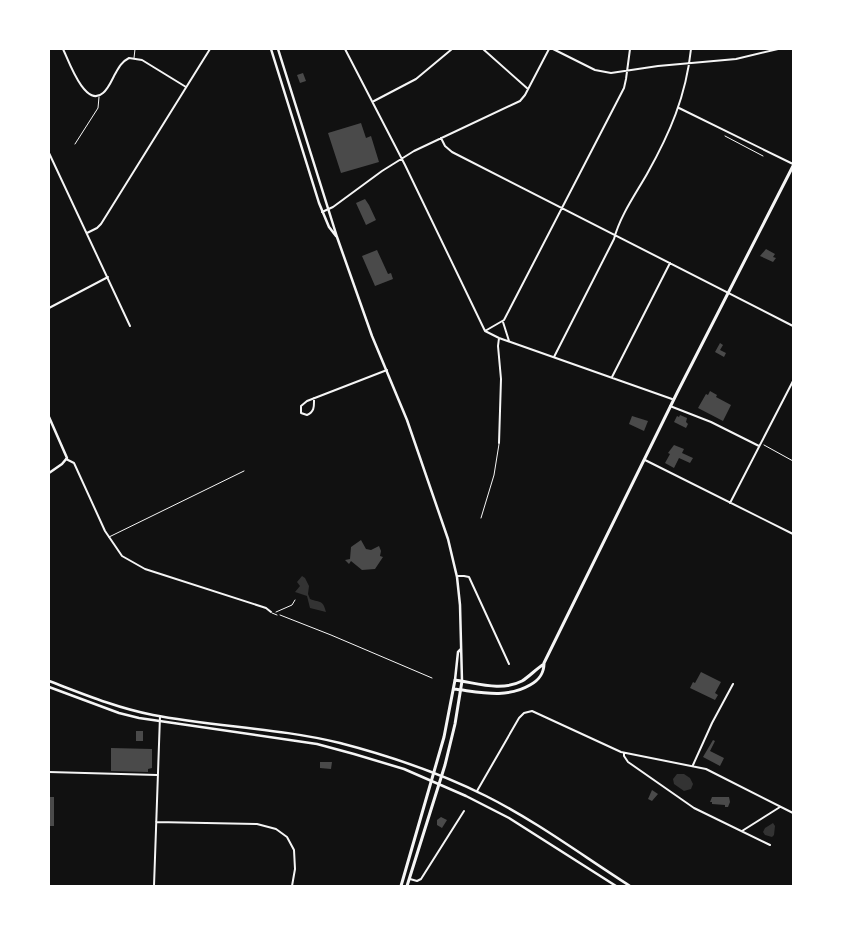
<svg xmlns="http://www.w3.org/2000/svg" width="842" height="935" viewBox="0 0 842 935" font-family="Manrope,sans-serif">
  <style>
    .water { fill: #333 }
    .building { fill: #4a4a4a }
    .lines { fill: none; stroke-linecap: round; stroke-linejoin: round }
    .path { stroke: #f5f5f5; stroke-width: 1 }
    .service { stroke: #f5f5f5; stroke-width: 1 }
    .minor { stroke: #f5f5f5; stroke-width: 2 }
    .tertiary { stroke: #f5f5f5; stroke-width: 2.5 }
    .secondary { stroke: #f5f5f5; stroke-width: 2.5 }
    .primary { stroke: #f5f5f5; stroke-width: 3 }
  </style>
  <rect width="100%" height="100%" fill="#111"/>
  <path class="water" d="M302,576L305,578L309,586L308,594L310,599C321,603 323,600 326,612L310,608L307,596L295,592L300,586L297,582Z
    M677,774H684L690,778L693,784L691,789L684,791L674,784L673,779Z
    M773,823L775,826L774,835L772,837L765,835L763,832L765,828Z"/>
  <path class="building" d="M303,73L306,81L300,83L297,75Z
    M361,123L366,138L371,136L379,162L341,173L328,133Z
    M365,199L369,205L376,220L366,225L356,203Z
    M766,249L775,254L773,257L776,258L773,262L760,256Z
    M377,250L388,274L391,273L393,279L375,286L362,256Z
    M720,343L723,345L720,350L726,353L724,357L715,352Z
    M710,391L717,395L716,397L731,405L723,421L698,408L706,394L708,395Z
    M680,415L687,418L686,422L688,424L686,428L674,422L677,416L679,417Z
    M632,416L648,421L644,431L629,424Z
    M674,445L684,449L682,453L693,458L690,463L679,458L674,468L665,463L670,454L668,453Z
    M361,540L366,549L371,550L379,546L381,551L380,556L383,557L375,569L362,570L351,561L349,564L345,560L350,559L351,547Z
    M701,672L721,682L715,693L718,695L715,700L690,688L693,682L695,683Z
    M136,731H143V741H136Z
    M713,740L715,741L710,751L724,758L720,766L703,757Z
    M111,748L152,749V768L148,769V772L111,771Z
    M320,762H332L331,769L320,768Z
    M652,790L658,794L652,801L648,799Z
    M49,797H54V826H49Z
    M712,797H729L730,802L728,807H725V805L712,804V802H710Z
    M441,817L447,820L442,828L437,825V820Z"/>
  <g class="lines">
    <path class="path" d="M725,136L763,156
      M764,445L793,461
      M276,612L292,605L295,600
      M280,615L331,635L432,678"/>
    <path class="service" d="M134,58L135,49
      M75,144L98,108L99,97
      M481,518L494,475L499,444
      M109,537L244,471
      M272,613L277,615"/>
    <path class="minor" d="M63,49C68,59 85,109 103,93C108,89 111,82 114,76C118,69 121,62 129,58L142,60L186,87
      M345,49L405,165L485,331L499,338L672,399
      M483,49L528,89
      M553,49L595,70L611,73L658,66L736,59L778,49
      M374,101L416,79L452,49
      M679,108L793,164
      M441,138L445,146L452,152L793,326
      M49,153L130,326
      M322,212L333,207L382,171L414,151L520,101L525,95L549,49
      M87,233L97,228L101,224L210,49
      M49,308L108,277
      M503,322L509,341
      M485,331L504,320L624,88L626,79L630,49
      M554,357L614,239C620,216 635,195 647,174C670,133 686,96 691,49
      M612,377L670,263
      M314,398C314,405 315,412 307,415L301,413V406L307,401L387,370
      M670,406L711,422L759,446
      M499,443L501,379L498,346L499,338
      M66,459L74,463L105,531L122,556L145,569L266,608L271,612
      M645,460L793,534
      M730,503L793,381
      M457,576H464L469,577L509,664
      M624,753V756L628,762L694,808L770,845
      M693,765L712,723L733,684
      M49,772L157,775
      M477,791L519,718L524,713L532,711L621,752L706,769L793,813
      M156,822L257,824L276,829L287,837L294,850L295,869L292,886
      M742,831L780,807
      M410,879L417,881L421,879L464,811
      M154,886L160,716"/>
    <path class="tertiary" d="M49,417L67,458L62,464L49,473"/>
    <path class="secondary" d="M271,49L319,203L329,227L336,236
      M278,49L337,237L372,336L407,420L448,539L457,577L460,605L462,681
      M455,680L458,652L461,649
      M49,681C83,694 117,708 153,715C215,727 279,728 340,743C390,756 440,773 486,796C536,821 583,856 630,886
      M49,687L119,713L139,718L317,744L354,754L404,769L466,796L509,818L616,886"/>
    <path class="primary" d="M454,689C480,692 506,699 530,685C539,680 544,674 544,663L677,393L793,166
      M401,886L444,737L455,680C477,683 501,692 522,681C530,676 536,669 544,664
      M407,886L445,765L455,724L462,681"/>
  </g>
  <rect width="842" height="935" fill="none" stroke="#ffffff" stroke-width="100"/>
</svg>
